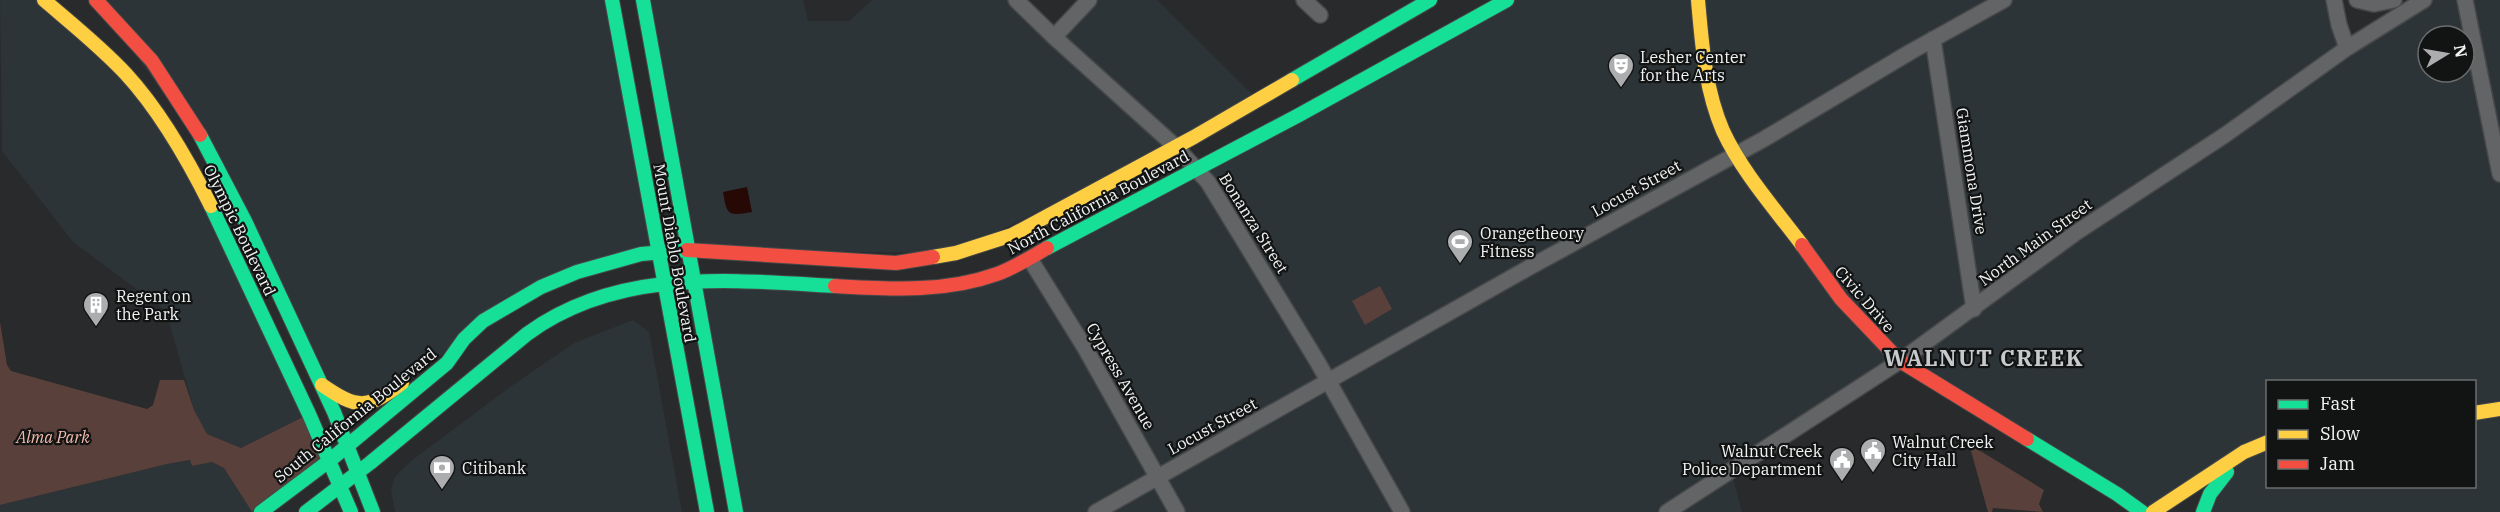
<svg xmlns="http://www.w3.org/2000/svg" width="2500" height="512" viewBox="0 0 2500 512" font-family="'IBM Plex Serif',serif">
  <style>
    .built { fill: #2c3437; fill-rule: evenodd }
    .green { fill: #59403b }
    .water { fill: #260905 }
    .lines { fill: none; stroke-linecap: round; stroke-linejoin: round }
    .street-casing { stroke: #474849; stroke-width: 18 }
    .fast-casing { stroke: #474849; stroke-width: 16 }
    .slow-casing { stroke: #474849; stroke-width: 16 }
    .jam-casing { stroke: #474849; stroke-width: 16 }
    .street { stroke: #636465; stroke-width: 15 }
    .fast { stroke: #16e098; stroke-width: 14 }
    .slow { stroke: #ffcf43; stroke-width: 14 }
    .jam { stroke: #f24e42; stroke-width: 14 }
    .labels { text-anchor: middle; stroke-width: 4.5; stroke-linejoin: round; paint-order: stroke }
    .poi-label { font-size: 16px; fill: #f2f3f4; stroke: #121313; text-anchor: start }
    .street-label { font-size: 16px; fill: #f2f3f4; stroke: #121313 }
    .park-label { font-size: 16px; font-style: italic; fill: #f6bdad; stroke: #121313 }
    .district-label { font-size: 22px; font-weight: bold; letter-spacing: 1.5px; fill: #c7cacc; stroke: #121313 }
  </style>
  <rect width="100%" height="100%" fill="#292a2b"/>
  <path class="built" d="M0,0H44L158,116L309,414L241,448L207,434L194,410L166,311L73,242L2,151Z
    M96,0H612L659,251L577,272L464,339L380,399L336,394L225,179Z
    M642,0H803L808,21H849L872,0H1016L1054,37L1090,0H1157L1258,100L956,253L689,250Z
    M1507,0H2334L2347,48L2424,0H2500V512H2203L2242,454L2153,512L1900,361L1731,470L1742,512H736L695,281L967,282ZM2428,36H2464V72H2428ZM2268,382H2474V486H2268Z
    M633,320L649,332L682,512H395L391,490L394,478L411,461L510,387L574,343Z
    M191,460L192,466L212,462L224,468L252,512H0V505L167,464Z"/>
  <path class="green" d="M1380,286L1392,309L1365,325L1352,301Z
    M0,322L7,365L11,371L147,409L153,405L160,380H184L194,410L207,434L241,448L309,414L329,461L252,512L224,468L212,462L192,466L190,460L167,464L0,505Z
    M1969,444L2044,490L2039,504L2043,512L1993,508L1992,512H1988Z"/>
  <path class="water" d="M747,187L752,212C728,216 727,216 723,192Z"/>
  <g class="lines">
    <defs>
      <path id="street" d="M1016,0L1054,37L1176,147L1208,182L1317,361L1402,512
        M1304,0L1320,15
        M2334,0L2339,25L2347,48
        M2357,0L2374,4L2394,0
        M2465,0L2500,174
        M1054,37L1089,0
        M1933,39L1974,309
        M1030,259L1085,348L1177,512
        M1096,512L1530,267L1764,139L1912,51L2004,0
        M1667,512L1900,361L2077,232L2225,135L2347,48L2424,0"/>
      <path id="fast" d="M612,0L707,512
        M643,0L736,512
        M1292,80L1430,0
        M200,135L245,221L334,412L373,512
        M211,206L309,414L351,512
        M1047,248L1299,115L1507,0
        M2027,439L2117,494L2142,512
        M261,512L329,461L447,363L464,339L483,321L541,287L577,272L641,254L687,250
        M306,512L370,463L527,334C617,268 729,280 835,286
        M2203,512L2210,494L2227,472"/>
      <path id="slow" d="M44,0C72,24 101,47 126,74C161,112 188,160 211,206
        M1698,0C1702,45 1705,89 1723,131C1742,172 1775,209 1802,245
        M933,257L956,253L1012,235L1194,137L1292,80
        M322,385C357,409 367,410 402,383
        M2474,413L2500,409
        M2153,512L2244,452L2268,442"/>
      <path id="jam" d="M96,0L152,61L200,135
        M1802,245L1841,299L1900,361L2027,439
        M687,250L896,263L933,257
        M835,286C890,289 944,293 997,274C1014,268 1031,257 1047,248"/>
    </defs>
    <use href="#street" class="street-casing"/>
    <use href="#fast" class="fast-casing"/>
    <use href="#slow" class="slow-casing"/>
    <use href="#jam" class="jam-casing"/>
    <use href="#street" class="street"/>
    <use href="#fast" class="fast"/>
    <use href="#slow" class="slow"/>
    <use href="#jam" class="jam"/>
  </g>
  <defs>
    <symbol id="theatre-pin" viewBox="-11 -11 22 30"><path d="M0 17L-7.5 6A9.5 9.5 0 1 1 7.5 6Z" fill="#acadae" stroke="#121313"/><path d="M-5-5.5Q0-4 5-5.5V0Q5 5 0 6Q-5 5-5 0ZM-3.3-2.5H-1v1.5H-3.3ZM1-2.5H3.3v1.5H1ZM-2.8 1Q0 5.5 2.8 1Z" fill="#fff"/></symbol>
    <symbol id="stadium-pin" viewBox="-11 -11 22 30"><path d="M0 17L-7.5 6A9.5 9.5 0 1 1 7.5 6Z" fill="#acadae" stroke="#121313"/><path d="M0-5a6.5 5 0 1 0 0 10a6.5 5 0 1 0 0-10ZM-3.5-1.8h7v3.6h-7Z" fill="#fff"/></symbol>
    <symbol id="building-pin" viewBox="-11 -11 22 30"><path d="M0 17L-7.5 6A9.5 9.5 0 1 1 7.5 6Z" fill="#acadae" stroke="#121313"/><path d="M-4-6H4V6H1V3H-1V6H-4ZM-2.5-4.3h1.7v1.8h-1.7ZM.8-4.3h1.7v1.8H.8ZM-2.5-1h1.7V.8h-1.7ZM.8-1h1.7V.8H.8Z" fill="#fff"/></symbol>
    <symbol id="civic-pin" viewBox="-11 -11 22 30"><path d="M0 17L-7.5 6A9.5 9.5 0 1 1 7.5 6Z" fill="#acadae" stroke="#121313"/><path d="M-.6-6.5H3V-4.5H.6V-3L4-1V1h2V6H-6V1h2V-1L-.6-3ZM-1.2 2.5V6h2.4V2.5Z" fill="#fff"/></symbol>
    <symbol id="bank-pin" viewBox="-11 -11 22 30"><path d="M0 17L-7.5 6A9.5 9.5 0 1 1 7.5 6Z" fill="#acadae" stroke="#121313"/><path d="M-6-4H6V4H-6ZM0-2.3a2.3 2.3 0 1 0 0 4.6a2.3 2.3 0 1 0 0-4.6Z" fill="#fff"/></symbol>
  </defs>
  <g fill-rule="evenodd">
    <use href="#theatre-pin" x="1606" y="51" width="30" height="40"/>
    <use href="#stadium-pin" x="1445" y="227" width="30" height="40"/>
    <use href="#building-pin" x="81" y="290" width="30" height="40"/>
    <use href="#civic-pin" x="1858" y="436" width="30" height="40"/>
    <use href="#civic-pin" x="1827" y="445" width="30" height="40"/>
    <use href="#bank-pin" x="427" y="453" width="30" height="40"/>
  </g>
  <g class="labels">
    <g class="poi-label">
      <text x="1640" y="63">Lesher Center<tspan x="1640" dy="18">for the Arts</tspan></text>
      <text x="1480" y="239">Orangetheory<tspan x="1480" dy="18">Fitness</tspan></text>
      <text x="116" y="302">Regent on<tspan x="116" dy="18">the Park</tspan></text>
      <text x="1892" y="448">Walnut Creek<tspan x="1892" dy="18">City Hall</tspan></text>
      <text x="1822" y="457" text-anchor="end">Walnut Creek<tspan x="1822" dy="18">Police Department</tspan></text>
      <text x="462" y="474">Citibank</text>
    </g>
    <g class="street-label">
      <text transform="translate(1972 171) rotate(81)" y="6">Giammona Drive</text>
      <text transform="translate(1636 188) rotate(-29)" y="6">Locust Street</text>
      <text transform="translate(1098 202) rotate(-28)" y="6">North California Boulevard</text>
      <text transform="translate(1254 223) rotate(58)" y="6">Bonanza Street</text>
      <text transform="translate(240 230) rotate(64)" y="6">Olympic Boulevard</text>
      <text transform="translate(2035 242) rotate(-36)" y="6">North Main Street</text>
      <text transform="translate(675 253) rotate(80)" y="6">Mount Diablo Boulevard</text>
      <text transform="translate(1865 299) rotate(49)" y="6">Civic Drive</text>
      <text transform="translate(1121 376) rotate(60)" y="6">Cypress Avenue</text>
      <text transform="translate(355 415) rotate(-39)" y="6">South California Boulevard</text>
      <text transform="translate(1212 426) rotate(-29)" y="6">Locust Street</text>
    </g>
    <g class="park-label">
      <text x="53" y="443">Alma Park</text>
    </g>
    <g class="district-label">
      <text x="1984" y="366">WALNUT CREEK</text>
    </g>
  </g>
  <rect x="2266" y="380" width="210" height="108" fill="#121313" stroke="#6c6d6d" stroke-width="1.5"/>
  <rect x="2278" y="400" width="30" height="9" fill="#16e098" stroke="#6c6d6d" stroke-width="1.5"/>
  <text x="2320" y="410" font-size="18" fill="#f2f3f4">Fast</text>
  <rect x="2278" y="430" width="30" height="9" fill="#ffcf43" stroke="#6c6d6d" stroke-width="1.5"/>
  <text x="2320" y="440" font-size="18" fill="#f2f3f4">Slow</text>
  <rect x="2278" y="460" width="30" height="9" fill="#f24e42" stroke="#6c6d6d" stroke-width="1.5"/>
  <text x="2320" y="470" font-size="18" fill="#f2f3f4">Jam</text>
  <g transform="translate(2446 54) rotate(79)"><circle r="28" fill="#121313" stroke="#6c6d6d" stroke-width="1.5"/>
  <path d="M0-4.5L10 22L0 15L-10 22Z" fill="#acadae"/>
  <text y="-9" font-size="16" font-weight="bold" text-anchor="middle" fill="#f2f3f4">N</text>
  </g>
</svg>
